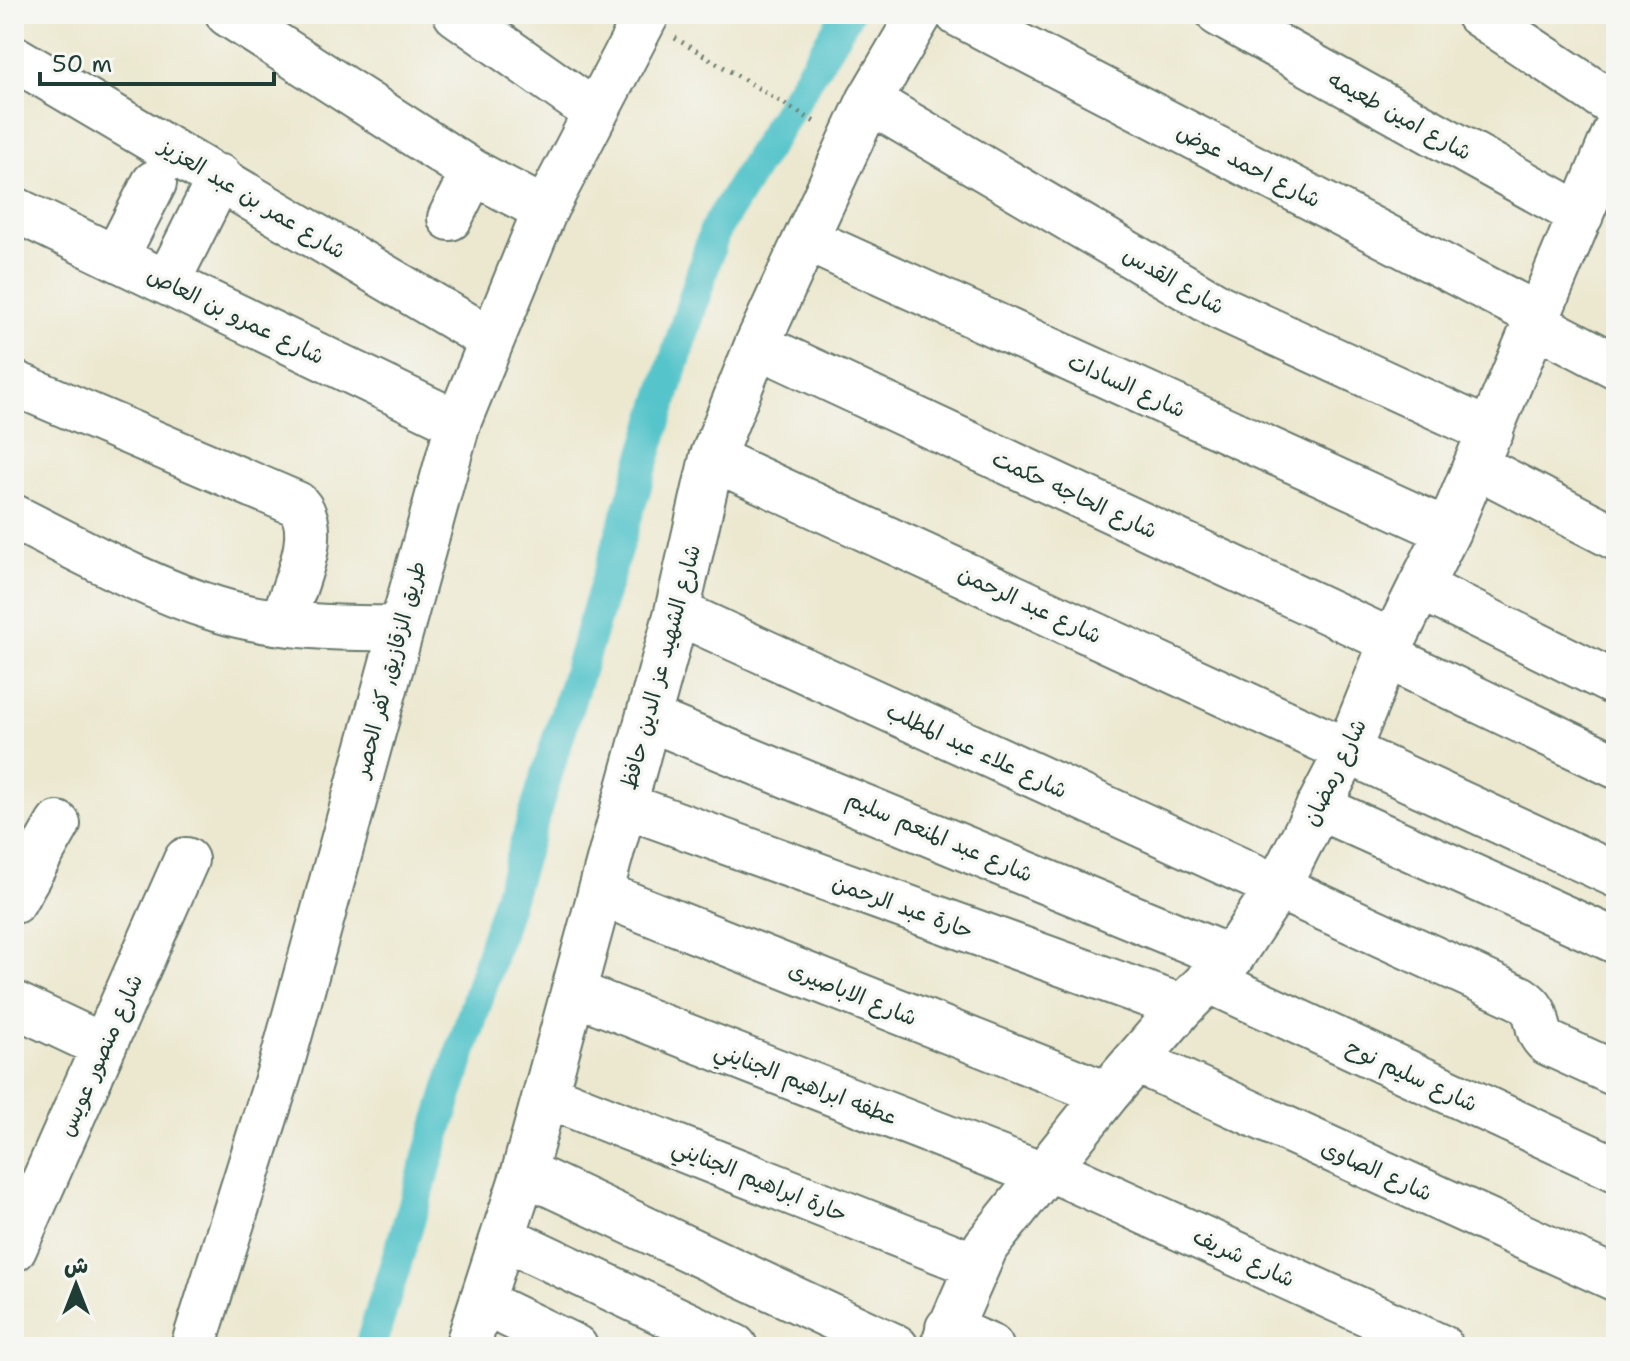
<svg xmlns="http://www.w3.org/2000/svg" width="1630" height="1361" viewBox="0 0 1630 1361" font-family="'Shantell Sans','Playpen Sans Arabic',sans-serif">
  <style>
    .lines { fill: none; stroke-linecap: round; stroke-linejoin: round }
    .canal { stroke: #57c5cb; stroke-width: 32 }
    .minor-casing { stroke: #67796b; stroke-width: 48 }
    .major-casing { stroke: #67796b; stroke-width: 48 }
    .path { stroke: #67796b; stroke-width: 5; stroke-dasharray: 2 6; stroke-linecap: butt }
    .minor { stroke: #fff; stroke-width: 44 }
    .major { stroke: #fff; stroke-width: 44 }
    .labels { text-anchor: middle; stroke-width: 7; stroke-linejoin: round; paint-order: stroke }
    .street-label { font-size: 22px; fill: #1f3d34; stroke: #f6f6f2 }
  </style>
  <rect width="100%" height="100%" fill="#f6f6f2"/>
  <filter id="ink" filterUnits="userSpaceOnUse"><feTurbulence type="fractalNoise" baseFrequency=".0125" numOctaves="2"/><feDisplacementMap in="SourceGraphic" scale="16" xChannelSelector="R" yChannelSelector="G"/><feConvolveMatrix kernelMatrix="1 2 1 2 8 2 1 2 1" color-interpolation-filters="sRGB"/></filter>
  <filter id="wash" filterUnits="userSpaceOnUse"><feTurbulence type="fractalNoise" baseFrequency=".006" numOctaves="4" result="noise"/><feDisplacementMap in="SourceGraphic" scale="32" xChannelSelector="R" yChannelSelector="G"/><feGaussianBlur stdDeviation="1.8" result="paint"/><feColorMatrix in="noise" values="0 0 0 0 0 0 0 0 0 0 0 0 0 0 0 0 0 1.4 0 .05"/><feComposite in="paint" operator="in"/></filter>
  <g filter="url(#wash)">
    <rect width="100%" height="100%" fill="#ece8d0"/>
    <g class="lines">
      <path class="canal" d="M370,1347L715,230L847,14"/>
    </g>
  </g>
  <g filter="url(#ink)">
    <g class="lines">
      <defs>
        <path id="minor" d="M228,14L473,172L545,210
          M456,14L593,111
          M958,14L1539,316
          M1219,14L1581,215
          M1478,14L1616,106
          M14,58L490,339
          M869,101L1219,307L1491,432
          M14,209L458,423
          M450,218L473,172
          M806,239L1448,531
          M116,257L154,183
          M168,281L220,177
          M1536,324L1616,366
          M757,345L1393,642
          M14,383L297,504C323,532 292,589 283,621
          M712,458L1616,875
          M1477,466L1616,538
          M14,517C80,550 146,587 216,609C274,627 339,629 399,628
          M1420,587L1616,684
          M677,612L1520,998C1546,1015 1530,1027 1548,1043L1616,1074
          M1386,656L1616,766
          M648,718L1231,958
          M624,805L1182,1007
          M1318,807L1616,941
          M600,893L1107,1094
          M14,901L58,824
          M1208,980L1616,1169
          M573,992L1040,1174
          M14,1004L103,1046
          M1137,1061L1616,1279
          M545,1095L975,1265
          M1046,1167L1441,1347
          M524,1172L896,1347
          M503,1237L735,1347
          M14,1249L186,860
          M482,1302L575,1347
          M948,1328L991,1347
          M467,1347L524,1172L677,612L712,458L757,345L869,101L920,14
          M942,1347L986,1246L1107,1094L1182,1007L1231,958L1277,888L1348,750L1386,656L1448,531L1616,130"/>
        <path id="major" d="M193,1347L280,1070L458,423L545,210L647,14"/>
      </defs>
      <use href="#minor" class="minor-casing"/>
      <use href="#major" class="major-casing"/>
      <path class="path" d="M675,38L818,124"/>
      <use href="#minor" class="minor"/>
      <use href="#major" class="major"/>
    </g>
  </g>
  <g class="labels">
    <g class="street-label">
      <text transform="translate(1400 115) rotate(29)" y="8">شارع امين طعيمه</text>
      <text transform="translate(1249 165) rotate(27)" y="8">شارع احمد عوض</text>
      <text transform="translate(253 198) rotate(31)" y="8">شارع عمر بن عبد العزيز</text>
      <text transform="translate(1174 280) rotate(30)" y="8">شارع القدس</text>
      <text transform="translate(236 315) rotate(26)" y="8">شارع عمرو بن العاص</text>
      <text transform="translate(1127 385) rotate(24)" y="8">شارع السادات</text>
      <text transform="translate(1075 494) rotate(25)" y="8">شارع الحاجه حكمت</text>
      <text transform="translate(1030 604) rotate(25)" y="8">شارع عبد الرحمن</text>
      <text transform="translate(660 667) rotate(-75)" y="8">شارع الشهيد عز الدين حافظ</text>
      <text transform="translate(389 669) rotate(-75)" y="8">طريق الزقازيق, كفر الحصر</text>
      <text transform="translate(977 750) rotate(25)" y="8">شارع علاء عبد المطلب</text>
      <text transform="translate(1334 772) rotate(-64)" y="8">شارع رمضان</text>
      <text transform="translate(940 836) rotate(23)" y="8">شارع عبد المنعم سليم</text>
      <text transform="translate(903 906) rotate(20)" y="8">حارة عبد الرحمن</text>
      <text transform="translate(853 993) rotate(22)" y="8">شارع الاباصيرى</text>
      <text transform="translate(100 1055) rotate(-66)" y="8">شارع منصور عويس</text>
      <text transform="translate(1412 1075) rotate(25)" y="8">شارع سليم نوح</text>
      <text transform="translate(806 1083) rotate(21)" y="8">عطفه ابراهيم الجنايني</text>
      <text transform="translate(1377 1170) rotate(24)" y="8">شارع الصاوى</text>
      <text transform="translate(760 1180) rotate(22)" y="8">حارة ابراهيم الجنايني</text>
      <text transform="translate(1244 1257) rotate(25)" y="8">شارع شريف</text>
    </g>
  </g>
  <rect width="1630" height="1361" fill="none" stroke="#f6f6f2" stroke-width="48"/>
  <g transform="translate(76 1285)" stroke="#f6f6f2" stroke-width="6" paint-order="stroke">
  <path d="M0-6L14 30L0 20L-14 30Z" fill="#1f3d34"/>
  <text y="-12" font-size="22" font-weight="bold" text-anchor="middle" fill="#1f3d34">ش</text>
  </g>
  <path d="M40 72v12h234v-12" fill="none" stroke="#1f3d34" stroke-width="4"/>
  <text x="52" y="72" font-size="24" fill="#1f3d34" stroke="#f6f6f2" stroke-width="6" paint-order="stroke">50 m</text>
</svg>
